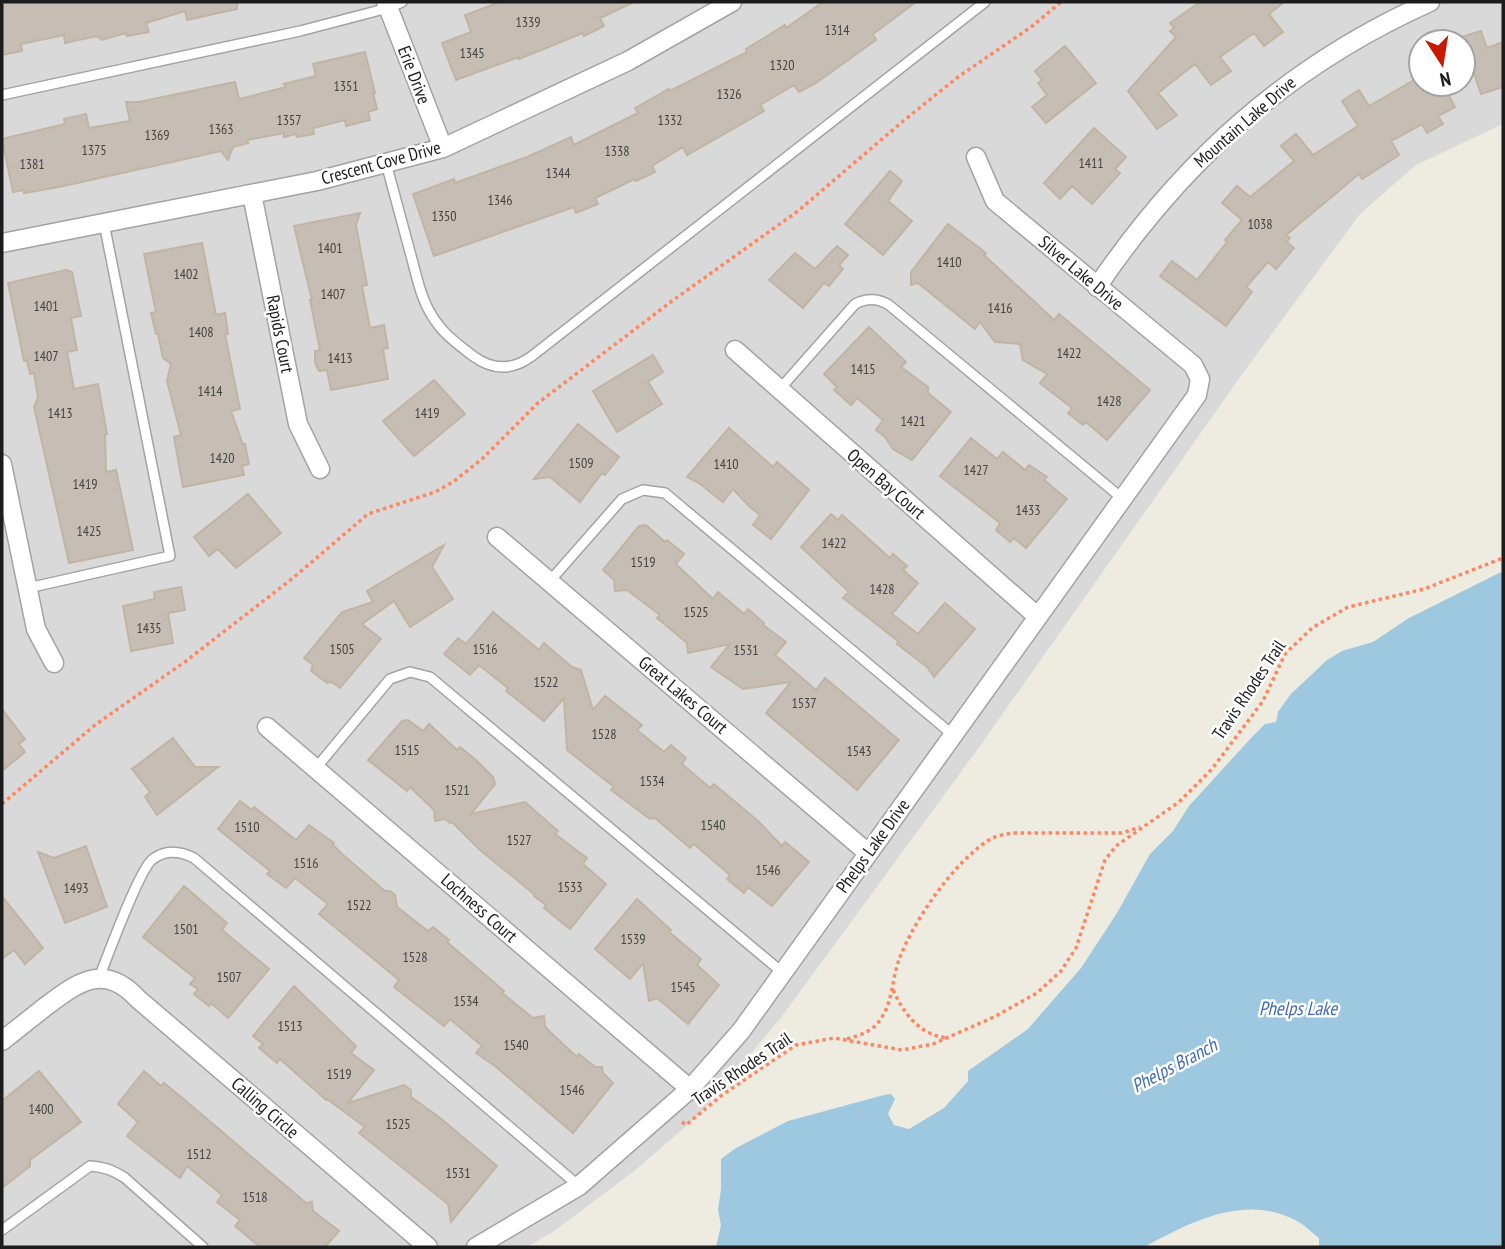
<svg xmlns="http://www.w3.org/2000/svg" width="1505" height="1249" viewBox="0 0 1505 1249" font-family="'PT Sans Narrow',sans-serif">
  <style>
    .residential { fill: #dad9d9; fill-rule: evenodd }
    .water { fill: #9dc8e0 }
    .building { fill: #c6beb4; stroke: #c1b4a2; stroke-width: 2 }
    .lines { fill: none; stroke-linecap: round; stroke-linejoin: round }
    .lane-casing { stroke: #a3a3a3; stroke-width: 12 }
    .street-casing { stroke: #a3a3a3; stroke-width: 21 }
    .path { stroke: #ff8661; stroke-width: 3.5; stroke-dasharray: 3.5 3.5; stroke-linecap: butt }
    .lane { stroke: #fff; stroke-width: 9 }
    .street { stroke: #fff; stroke-width: 18 }
    .labels { text-anchor: middle; stroke-width: 5; stroke-linejoin: round; paint-order: stroke }
    .number-label { font-size: 14px; fill: #464442 }
    .street-label { font-size: 18px; fill: #1c1c1c; stroke: #fff }
    .water-label { font-size: 19px; font-style: italic; fill: #426cb2; stroke: #fff }
  </style>
  <rect width="100%" height="100%" fill="#eeece1"/>
  <path class="residential" d="M2,2H1503V124L1416,165L1360,214L1243,373L980,746L780,1019L698,1116L633,1172L553,1232L527,1247H2ZM1421,42H1463V84H1421Z"/>
  <path class="water" d="M1503,571V1247H1319V1238C1312,1233 1305,1225 1297,1221C1245,1193 1191,1222 1144,1247H716L721,1225L718,1210L721,1189V1159L736,1148L788,1121L884,1095L891,1094L895,1099L888,1114L894,1125L909,1129L944,1108L968,1081V1071L1028,1029L1081,968L1117,913L1150,854L1173,831L1189,806L1252,737L1265,724L1276,722L1278,712L1290,695L1327,660L1342,651L1373,642L1409,618Z"/>
  <path class="building" d="M2,2H237V9L187,20L185,11L146,23L149,32L127,36L126,33L102,40L97,36L65,43L64,35L21,44L22,51L2,55Z
    M500,2H634L600,18L604,26L584,36L583,33L519,59V57L456,80L442,43L471,32L465,15Z
    M823,2H916L873,34L876,40L816,83L799,92L794,85L760,105L764,111L687,155L683,147L652,166L655,172L636,181L635,179L595,198L598,204L576,213L574,207L434,256L413,194L454,179L455,183L527,157L571,137L574,145L638,113L635,108L669,89L670,91L747,52L746,49L785,25L786,28Z
    M1200,2H1284L1269,14L1283,32L1264,46L1254,33L1220,57L1231,71L1211,85L1195,64L1158,93L1177,115L1157,129L1128,91L1176,37L1170,31L1174,28L1170,23Z
    M1481,31L1487,48L1503,42V87L1481,94L1462,37Z
    M1065,46L1096,83L1046,123L1032,107L1047,95L1038,83L1042,80L1035,71Z
    M365,52L375,93H373L377,109L368,112L370,120L346,126L345,120L313,128L314,134L297,137L296,134L284,137V133L247,140L248,143L233,147L228,160L221,151L59,187L24,193L23,190L13,192L2,139L65,124L64,119L86,114L89,128L130,121L126,102H139L235,82L239,99L286,87L284,84L316,76L313,64Z
    M1421,76V84H1443L1455,107L1438,116L1443,124L1427,133L1422,124L1391,141L1399,155L1362,179L1359,174L1286,235L1290,238L1287,242L1294,248L1276,269L1268,262L1246,287L1252,292L1226,326L1160,276L1172,261L1197,280L1227,242L1225,240L1242,220L1222,203L1237,186L1250,197L1294,161L1281,146L1296,134L1313,155L1358,126L1342,101L1359,90L1369,106Z
    M1094,128L1126,157L1115,169L1120,173L1092,204L1072,186L1060,199L1044,183Z
    M890,171L902,181L888,201L912,221L883,255L845,224Z
    M360,213L356,225L367,285L362,286L370,328L384,325L388,348L383,349L388,379L331,390L327,370L319,371L315,363V351L320,350L310,300H312L294,226Z
    M948,224L986,253L984,255L1054,320L1059,314L1150,390L1107,440L1086,422L1083,425L1068,413L1072,408L1040,383L1047,374L1023,360L1020,344L995,342L980,322L975,329L918,283L911,285V272Z
    M202,243L216,315L225,313L228,334H225L240,409L231,411L243,445L245,444L249,464L242,466L244,475L183,487L174,437L181,435L167,381L171,364L163,358L158,334H156L151,313L156,312L144,254Z
    M837,246L848,255L839,265L843,269L829,286L824,283L803,308L769,280L795,253L815,269Z
    M66,270L72,272L81,316L71,318L77,350L67,352L74,389L98,384L107,434H105L106,472L116,470L133,550L69,563L34,407L38,398L34,373L30,374L27,361H24L8,283Z
    M869,327L906,362L901,367L928,387V393L951,412L912,460L893,449L885,437L876,430L883,420L857,398L851,405L834,390L837,387L824,374Z
    M653,355L663,372L648,382L662,404L617,432L593,391Z
    M434,380L465,414L414,456L383,421Z
    M578,424L619,457L605,475L602,473L580,502L550,477L534,479Z
    M729,428L773,467L777,462L809,490L771,539L753,525L760,515L749,506L733,489L723,502L699,483L687,477Z
    M971,438L997,459L1003,452L1025,470L1029,465L1047,477L1044,480L1067,499L1026,548L1014,538L1010,542L996,530L1000,523L940,476Z
    M248,494L281,533L236,568L218,549L209,556L194,537Z
    M831,514L838,520L842,515L890,558L893,554L907,566L903,570L918,583L892,614L918,634L945,603L975,629L934,677L927,667L897,644L898,641L843,598L849,592L801,547Z
    M646,525L665,542L667,540L684,554L676,564L713,599L718,592L744,614L748,609L764,623L763,625L786,642L775,655L816,690L825,678L899,740L857,790L766,713L791,682L743,689L711,667L730,644L688,653L687,643L657,618L660,615L627,590L615,591L614,580L603,570L639,526Z
    M444,545L432,567L453,599L410,627L394,601L362,624L381,639L340,688L332,682L327,683L311,671L313,665L304,658L342,612L373,602L367,591Z
    M181,587L185,610L168,613L173,643L131,651L123,606L155,599L154,592Z
    M493,612L539,650L544,643L572,667L581,670L593,710L605,696L642,725L637,730L664,752L671,745L686,758L682,764L710,788L714,784L758,821L782,846L785,842L809,862L772,906L748,887L744,893L727,879L730,875L694,844L690,848L655,818L650,819L611,790L614,787L567,750L564,698L544,721L506,691L508,688L479,665L470,675L444,654L458,638L466,644Z
    M2,709L25,739L19,744L25,752L2,771Z
    M408,720L423,731L429,724L457,750L460,747L476,760L493,777L495,784L471,814L525,802L558,831L555,834L587,858L583,864L606,884L570,929L544,908L546,905L534,896V894L480,850L452,822L450,823L445,819L435,821L434,810L410,787L407,791L368,760L402,721Z
    M173,738L195,767H218L157,815L145,797L150,792L132,769Z
    M240,801L252,810L254,807L296,840L309,825L334,843L333,845L342,854L385,891H390L395,895L397,907L428,931L433,927L449,940L447,942L504,991L502,993L533,1018L544,1016L545,1026L549,1031L577,1057L579,1054L595,1067H602L603,1073L613,1083L573,1133L495,1066L476,1053L482,1046L450,1019L444,1026L394,987L399,980L319,914L328,904L295,878L286,888L267,874L270,871L218,829Z
    M86,846L107,907L65,923L38,852L54,858Z
    M184,886L227,923L222,930L269,969L228,1018L211,1003L209,1006L194,994L198,989L190,984L195,978L143,937Z
    M2,896L43,948L25,964L14,950L2,959Z
    M637,899L671,930L669,932L701,959L697,965L719,985L688,1024L657,998L649,1001L643,963L630,979L595,949Z
    M294,986L356,1046L351,1053L374,1070L348,1103L404,1085L411,1090V1097L439,1117L497,1166L451,1222L448,1204L359,1133L365,1127L327,1099L326,1100L280,1059L277,1063L259,1048L263,1044L253,1036Z
    M39,1071L81,1122L30,1160V1166L2,1188V1101Z
    M144,1071L161,1086L164,1083L180,1096L306,1203L312,1202L313,1211L339,1231L325,1247H260L235,1226L240,1220L217,1202L222,1195L187,1166L180,1178L127,1136L138,1122L118,1104Z"/>
  <g class="lines">
    <defs>
      <path id="lane" d="M2,95L300,31L388,8L402,2
        M386,163C394,193 402,222 410,252C416,273 420,296 431,314C441,332 456,343 473,356C492,370 512,371 532,356L985,2
        M779,390L855,304C867,298 877,298 889,305L1123,499
        M549,582L622,499L643,490L665,493L953,735
        M28,588L170,556L104,223
        M316,768L390,679L410,672L430,677L783,973
        M99,978C107,958 140,867 153,859C166,849 180,851 194,858L579,1186
        M2,1230L90,1166C104,1167 113,1170 125,1178L203,1247"/>
      <path id="street" d="M386,2L443,148
        M252,194L298,424L320,469
        M2,243L317,181L443,148L628,61L732,2
        M1097,287C1183,160 1289,65 1430,2
        M735,350L1038,617
        M2,464L36,629L54,663
        M497,537L868,853
        M267,727L690,1089
        M2,1041C16,1030 31,1018 45,1007C78,982 104,962 138,999L428,1247
        M476,1247L579,1186L690,1089L741,1031L1197,395L1200,379L1193,365L995,201L976,157"/>
    </defs>
    <use href="#lane" class="lane-casing"/>
    <use href="#street" class="street-casing"/>
    <path class="path" d="M2,804L95,725L186,661L293,578L368,514L435,492L453,482L482,459L538,403L672,301L798,211L902,122L958,77L1031,27L1061,2
      M893,990C904,1014 920,1035 947,1038
      M847,1039C861,1035 874,1031 882,1017C893,1000 892,978 899,960C913,921 954,862 989,840C997,835 1006,834 1015,833H1122L1140,827
      M682,1122L686,1125L722,1095L796,1045L834,1038L902,1050L933,1044L994,1017L1037,993L1061,971L1076,948L1105,860L1116,846L1179,802L1212,769L1263,701L1285,654L1312,628L1348,607L1424,589L1503,558"/>
    <use href="#lane" class="lane"/>
    <use href="#street" class="street"/>
  </g>
  <g class="labels">
    <g class="number-label">
      <text x="528" y="27">1339</text>
      <text x="837" y="35">1314</text>
      <text x="472" y="58">1345</text>
      <text x="782" y="70">1320</text>
      <text x="346" y="91">1351</text>
      <text x="729" y="99">1326</text>
      <text x="289" y="125">1357</text>
      <text x="670" y="125">1332</text>
      <text x="221" y="134">1363</text>
      <text x="157" y="140">1369</text>
      <text x="94" y="155">1375</text>
      <text x="617" y="156">1338</text>
      <text x="1091" y="168">1411</text>
      <text x="32" y="169">1381</text>
      <text x="558" y="178">1344</text>
      <text x="500" y="205">1346</text>
      <text x="444" y="221">1350</text>
      <text x="1260" y="229">1038</text>
      <text x="330" y="253">1401</text>
      <text x="949" y="267">1410</text>
      <text x="186" y="279">1402</text>
      <text x="333" y="299">1407</text>
      <text x="46" y="311">1401</text>
      <text x="1000" y="313">1416</text>
      <text x="201" y="337">1408</text>
      <text x="1069" y="358">1422</text>
      <text x="46" y="361">1407</text>
      <text x="340" y="363">1413</text>
      <text x="863" y="374">1415</text>
      <text x="210" y="396">1414</text>
      <text x="1109" y="406">1428</text>
      <text x="60" y="418">1413</text>
      <text x="427" y="418">1419</text>
      <text x="913" y="426">1421</text>
      <text x="222" y="463">1420</text>
      <text x="581" y="468">1509</text>
      <text x="726" y="469">1410</text>
      <text x="976" y="475">1427</text>
      <text x="85" y="489">1419</text>
      <text x="1028" y="515">1433</text>
      <text x="89" y="536">1425</text>
      <text x="834" y="548">1422</text>
      <text x="643" y="567">1519</text>
      <text x="882" y="594">1428</text>
      <text x="696" y="617">1525</text>
      <text x="149" y="633">1435</text>
      <text x="342" y="654">1505</text>
      <text x="485" y="654">1516</text>
      <text x="746" y="655">1531</text>
      <text x="546" y="687">1522</text>
      <text x="804" y="708">1537</text>
      <text x="604" y="739">1528</text>
      <text x="407" y="755">1515</text>
      <text x="859" y="756">1543</text>
      <text x="652" y="786">1534</text>
      <text x="457" y="795">1521</text>
      <text x="713" y="830">1540</text>
      <text x="247" y="832">1510</text>
      <text x="519" y="845">1527</text>
      <text x="306" y="868">1516</text>
      <text x="768" y="875">1546</text>
      <text x="570" y="892">1533</text>
      <text x="76" y="893">1493</text>
      <text x="359" y="910">1522</text>
      <text x="186" y="934">1501</text>
      <text x="633" y="944">1539</text>
      <text x="415" y="962">1528</text>
      <text x="229" y="982">1507</text>
      <text x="683" y="992">1545</text>
      <text x="466" y="1006">1534</text>
      <text x="290" y="1031">1513</text>
      <text x="516" y="1050">1540</text>
      <text x="339" y="1079">1519</text>
      <text x="572" y="1095">1546</text>
      <text x="41" y="1114">1400</text>
      <text x="398" y="1129">1525</text>
      <text x="199" y="1159">1512</text>
      <text x="458" y="1178">1531</text>
      <text x="255" y="1202">1518</text>
    </g>
    <g class="street-label">
      <text transform="translate(414 75) rotate(69)" y="6">Erie Drive</text>
      <text transform="translate(1245 122) rotate(-41)" y="6">Mountain Lake Drive</text>
      <text transform="translate(381 163) rotate(-15)" y="6">Crescent Cove Drive</text>
      <text transform="translate(1081 273) rotate(40)" y="6">Silver Lake Drive</text>
      <text transform="translate(280 334) rotate(79)" y="6">Rapids Court</text>
      <text transform="translate(886 484) rotate(41)" y="6">Open Bay Court</text>
      <text transform="translate(1249 690) rotate(-56)" y="6">Travis Rhodes Trail</text>
      <text transform="translate(683 695) rotate(40)" y="6">Great Lakes Court</text>
      <text transform="translate(873 846) rotate(-54)" y="6">Phelps Lake Drive</text>
      <text transform="translate(479 908) rotate(41)" y="6">Lochness Court</text>
      <text transform="translate(742 1069) rotate(-34)" y="6">Travis Rhodes Trail</text>
      <text transform="translate(265 1108) rotate(41)" y="6">Calling Circle</text>
    </g>
    <g class="water-label">
      <text x="1298" y="1015">Phelps Lake</text>
      <text transform="translate(1174 1065) rotate(-28)" y="7">Phelps Branch</text>
    </g>
  </g>
  <rect width="1505" height="1249" fill="none" stroke="#1c1c1c" stroke-width="7"/>
  <g transform="translate(1442 63) rotate(168)"><circle r="33" fill="#ffffff" stroke="#a4a4a4" stroke-width="2"/>
  <path d="M0-5L12 26L0 18L-12 26Z" fill="#c81a00"/>
  <text y="-10" font-size="19" font-weight="bold" text-anchor="middle" fill="#1c1c1c">N</text>
  </g>
</svg>
